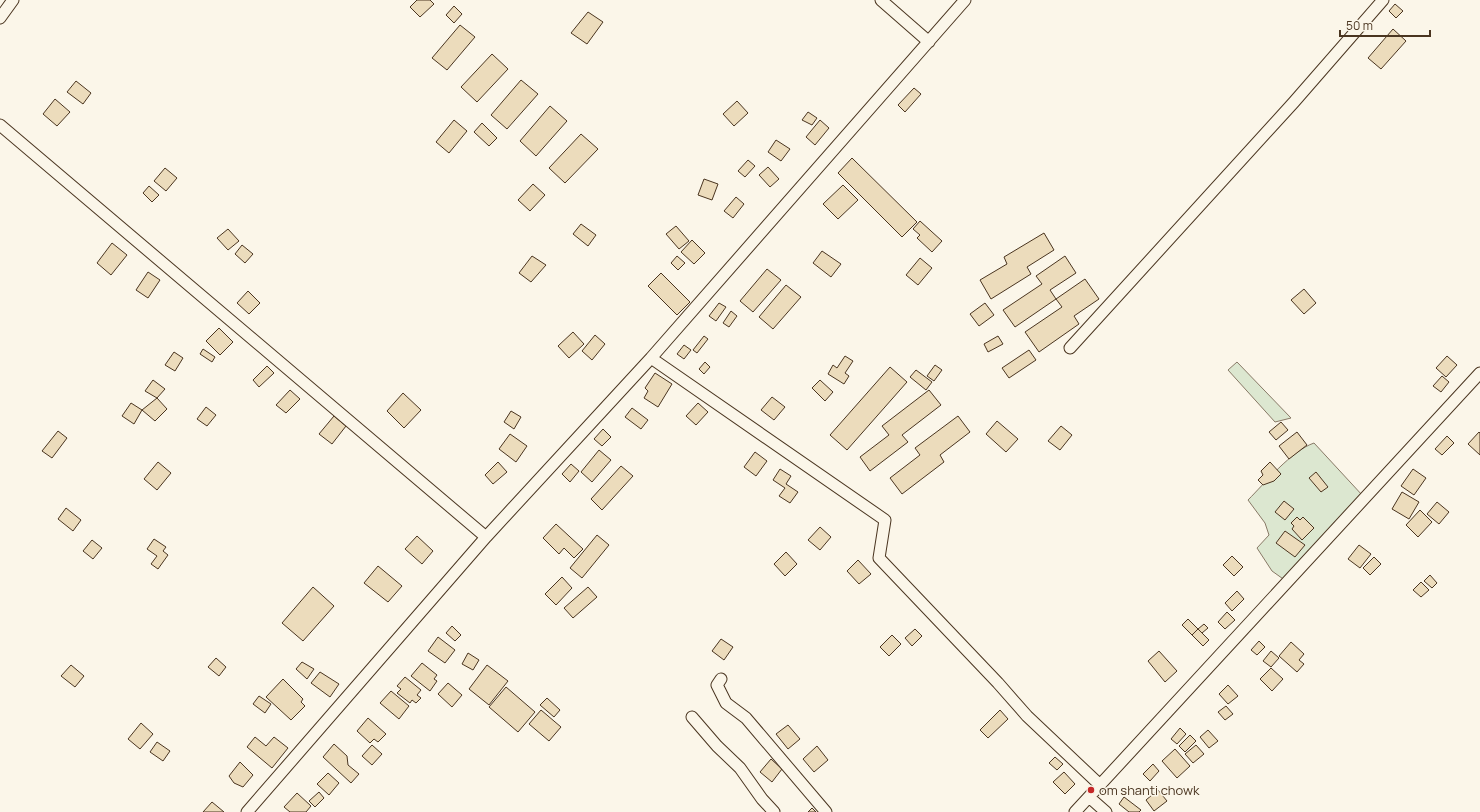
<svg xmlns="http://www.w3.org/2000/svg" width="1480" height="812" viewBox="0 0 1480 812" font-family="Manrope,sans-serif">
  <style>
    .green { fill: #dce7d0; stroke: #887966 }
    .building { fill: #ecdcbc; stroke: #4a3520 }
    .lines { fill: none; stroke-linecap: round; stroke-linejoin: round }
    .street-casing { stroke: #4a3520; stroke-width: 13 }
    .street { stroke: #fbf6e9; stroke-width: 11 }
    .poi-dot { fill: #c62828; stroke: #fbf6e9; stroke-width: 1.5 }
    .labels { text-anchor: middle; stroke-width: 3; stroke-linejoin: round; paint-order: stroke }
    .poi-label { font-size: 13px; fill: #4a3520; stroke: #fbf6e9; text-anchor: start }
  </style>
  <rect width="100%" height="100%" fill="#fbf6e9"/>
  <path class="green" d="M1237,362L1291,418L1275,422L1228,370Z
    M1314,443L1363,496L1286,581L1272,571L1257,548L1269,535L1265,523L1248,500C1265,483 1291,451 1314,443Z"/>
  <path class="building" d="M417,0H430L434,4L420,17L410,7Z
    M1395,4L1403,11L1396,18L1389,11Z
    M454,6L462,14L454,23L446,15Z
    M588,12L603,22L587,44L571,33Z
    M460,25L475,37L447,70L432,58Z
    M1393,29L1406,41L1381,69L1368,58Z
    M492,54L508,69L477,102L461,87Z
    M521,80L538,94L507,129L491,115Z
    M76,81L91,93L83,104L67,92Z
    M914,88L921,94L905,112L898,105Z
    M55,99L70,112L57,126L43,114Z
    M737,101L748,113L734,126L723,114Z
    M550,106L567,121L536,156L520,141Z
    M808,112L817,118L812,125L802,120Z
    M454,120L467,131L449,153L436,142Z
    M820,120L829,128L815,145L806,137Z
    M482,123L497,138L489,146L474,132Z
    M581,134L598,149L565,183L549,168Z
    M776,140L790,149L781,161L768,152Z
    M852,158L917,222L902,237L838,173Z
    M748,160L755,166L745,177L738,171Z
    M768,167L779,179L770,187L759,175Z
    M165,168L177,178L166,191L154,181Z
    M704,179L718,184L712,200L698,195Z
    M533,184L545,195L530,211L518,200Z
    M843,185L858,200L838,219L823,204Z
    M149,186L159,195L152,202L143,193Z
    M736,197L744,204L733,218L724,211Z
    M920,221L942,241L932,252L917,238L920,235L913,229Z
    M581,224L596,235L588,246L573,234Z
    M676,226L689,241L679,249L666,234Z
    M228,229L239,241L228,250L217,238Z
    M1044,233L1054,250L1027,267L1031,274L991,299L980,280L1007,264L1004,257Z
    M692,240L705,253L694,264L681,252Z
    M112,243L127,255L111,275L97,263Z
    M242,245L253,254L245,263L235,254Z
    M822,251L841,264L831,277L813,263Z
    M532,256L546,265L531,282L519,273Z
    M677,256L685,263L678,270L671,263Z
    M1065,256L1076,273L1050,290L1056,299L1015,327L1003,310L1042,284L1036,276Z
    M920,258L932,268L918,285L906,275Z
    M767,269L781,280L753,312L740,301Z
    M148,272L160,280L148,298L136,290Z
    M661,273L690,302L677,315L648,286Z
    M1085,279L1099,299L1074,316L1079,324L1039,352L1025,332L1062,307L1056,299Z
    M786,285L801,297L773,329L759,317Z
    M1304,289L1316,303L1304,314L1291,300Z
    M248,291L260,303L249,314L237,303Z
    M719,303L726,307L716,321L709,316Z
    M985,303L994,315L979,326L970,314Z
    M731,311L737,316L729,327L723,323Z
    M219,328L233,342L220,355L206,341Z
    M573,332L584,344L569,358L558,346Z
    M595,335L605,344L592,360L582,351Z
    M704,336L708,339L697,353L693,350Z
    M998,336L1003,344L988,352L984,344Z
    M684,345L691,350L684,359L677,354Z
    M203,349L215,357L212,362L200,354Z
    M1029,350L1036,360L1009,378L1002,368Z
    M174,352L183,358L175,371L165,365Z
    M845,356L853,361L845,373L849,376L844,384L828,374L833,365L837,368Z
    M1447,356L1457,365L1446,377L1436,368Z
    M705,362L710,367L704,374L699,369Z
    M935,365L942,370L934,381L927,376Z
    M267,366L274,373L259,387L253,380Z
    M890,367L907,382L847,450L830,435Z
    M916,370L932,382L926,390L910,377Z
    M655,373L672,384L658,407L644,398L648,391L645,388Z
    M1442,376L1449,382L1441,392L1433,386Z
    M153,380L165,389L157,398L145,391Z
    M820,380L833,392L825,401L812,388Z
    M290,390L300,399L286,413L276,405Z
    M929,390L941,405L902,435L908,442L870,471L860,457L889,435L882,426Z
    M403,393L421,410L404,428L387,411Z
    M772,397L785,407L774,420L761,410Z
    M157,398L167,409L155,421L142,410Z
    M131,403L142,410L134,424L122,416Z
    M698,403L708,412L696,425L686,416Z
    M206,407L216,415L207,426L197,419Z
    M632,408L648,420L641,429L625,417Z
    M511,411L521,417L514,429L504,422Z
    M334,416L346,426L332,444L319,434Z
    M958,416L970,432L940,455L944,462L902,494L890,478L920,455L915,448Z
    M997,421L1018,439L1006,452L986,434Z
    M1281,422L1288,430L1276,440L1269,432Z
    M1061,426L1072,435L1060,450L1048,441Z
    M603,429L611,437L602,446L594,439Z
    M58,431L67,438L52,458L42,451Z
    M1297,432L1307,445L1289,459L1279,446Z
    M1479,432L1480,433V455L1468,444Z
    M510,434L527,446L516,462L499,449Z
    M1447,436L1454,443L1442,455L1435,449Z
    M599,450L611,460L592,482L581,472Z
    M755,452L767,461L756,476L744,467Z
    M158,462L171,473L157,490L144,479Z
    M498,462L507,472L493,484L485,475Z
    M1270,462L1281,474L1274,481L1263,485L1258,480L1263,475L1261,471Z
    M571,464L579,471L570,482L562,474Z
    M621,466L633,476L602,510L591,499Z
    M780,469L791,476L786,484L798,492L790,503L779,496L785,488L773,480Z
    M1413,469L1426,478L1414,495L1401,486Z
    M1316,472L1328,487L1321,492L1309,478Z
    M1402,492L1419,502L1409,519L1392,509Z
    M1284,501L1294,509L1285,520L1275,512Z
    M1437,502L1449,512L1439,524L1427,514Z
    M66,508L81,520L73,531L58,519Z
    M1420,510L1432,522L1418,537L1406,525Z
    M1297,517L1300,520L1303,517L1314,528L1302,540L1292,529L1294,526L1291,523Z
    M556,524L583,549L574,558L564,548L559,554L543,538Z
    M820,527L831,537L820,550L808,540Z
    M1285,531L1305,545L1295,557L1276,543Z
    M597,535L609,545L582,578L570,568Z
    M417,536L433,551L422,564L405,549Z
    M154,539L166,547L163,551L168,555L158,569L151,564L157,556L147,549Z
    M92,540L102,548L93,559L83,551Z
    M1359,545L1371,554L1360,568L1348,559Z
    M786,552L797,564L785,576L774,564Z
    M1232,556L1243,567L1234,576L1223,565Z
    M1374,557L1381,564L1370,575L1363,568Z
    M858,560L871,574L859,584L847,571Z
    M378,566L402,586L388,602L364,583Z
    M1430,575L1437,583L1432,588L1424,581Z
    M562,577L572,588L556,605L545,594Z
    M1421,582L1429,590L1421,597L1413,590Z
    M313,587L334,606L303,641L282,623Z
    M588,587L597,597L573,618L564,608Z
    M1237,591L1244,599L1232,611L1225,603Z
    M1227,612L1235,620L1225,629L1218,622Z
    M1188,619L1198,629L1192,635L1182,625Z
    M1204,624L1208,628L1202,633L1198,629Z
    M452,626L461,635L455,641L446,633Z
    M915,629L922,636L912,646L905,638Z
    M1198,629L1209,640L1203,646L1192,635Z
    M892,635L901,644L889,656L880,647Z
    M438,637L455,650L445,663L428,651Z
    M721,639L733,647L724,660L712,651Z
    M1259,641L1265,647L1257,655L1251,650Z
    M1291,642L1304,654L1299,660L1304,664L1297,672L1279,656Z
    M1159,651L1177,671L1165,682L1148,661Z
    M1271,651L1279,658L1271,667L1263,661Z
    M468,653L479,660L473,670L462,664Z
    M216,658L226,667L219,676L208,667Z
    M302,662L314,669L307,679L296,669Z
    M422,663L437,675L434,679L437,681L430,691L411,676Z
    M71,665L84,676L75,687L61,676Z
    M487,665L508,681L489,705L469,689Z
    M1271,668L1283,679L1272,691L1260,679Z
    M320,672L339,684L330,697L311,683Z
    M405,677L421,690L417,695L421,698L416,703L412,700L410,703L397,693L401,689L397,686Z
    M283,679L303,699L301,702L305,706L291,720L266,697Z
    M448,683L462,695L452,707L438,694Z
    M1228,685L1238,696L1228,704L1219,694Z
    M506,687L535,712L518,732L489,707Z
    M391,691L409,706L399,719L380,703Z
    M259,696L271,704L265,713L253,704Z
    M547,698L560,710L554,717L540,705Z
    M1226,706L1233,714L1225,720L1218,712Z
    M541,710L561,727L549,741L529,724Z
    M1000,710L1008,719L988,738L980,730Z
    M368,718L386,734L378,742L374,739L370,743L357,731Z
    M141,723L153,734L140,749L128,739Z
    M788,725L800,739L788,749L776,734Z
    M1180,728L1186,734L1177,744L1171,739Z
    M1208,730L1218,741L1209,748L1200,737Z
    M1190,735L1196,741L1185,752L1179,746Z
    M255,737L266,746L274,737L288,748L272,768L247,747Z
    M157,742L170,751L163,761L150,752Z
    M334,744L347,756L348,765L359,774L351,783L323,757Z
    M372,745L382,754L372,765L362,756Z
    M1196,745L1204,754L1193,763L1185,754Z
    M817,746L828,760L814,772L803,759Z
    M1175,749L1190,766L1177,778L1162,761Z
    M1055,757L1063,764L1057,770L1049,763Z
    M771,759L782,769L772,782L760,772Z
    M240,762L253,775L243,787L234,783L229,776Z
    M1153,764L1159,771L1150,781L1143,774Z
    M1064,772L1075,784L1065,794L1053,782Z
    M328,773L339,783L329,795L317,784Z
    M1158,790L1167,801L1154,811L1146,800Z
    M319,792L324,798L315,807L309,801Z
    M297,793L311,806L306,812H290L284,807Z
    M1124,797L1141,810L1139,812H1129L1119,804Z
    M212,802L224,812H203Z
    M812,808L816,812H808Z"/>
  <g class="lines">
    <defs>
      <path id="street" d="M881,0L929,42
        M0,18L13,0
        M0,125L486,537
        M1070,348L1294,102L1383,0
        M651,358L885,520L879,558L998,683L1027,716L1100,785
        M721,679L717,685L726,703L746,718L826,812
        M692,717L717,746L740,768L762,799L774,812
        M1089,797L1106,812
        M247,812L486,537L651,358L965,0
        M1075,812L1480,373"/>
    </defs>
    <use href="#street" class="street-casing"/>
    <use href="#street" class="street"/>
  </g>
  <circle class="poi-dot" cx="1091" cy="790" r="4"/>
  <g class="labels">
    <g class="poi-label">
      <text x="1099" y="795">om shanti chowk</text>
    </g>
  </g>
  <path d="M1340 30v6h90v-6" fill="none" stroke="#4a3520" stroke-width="2"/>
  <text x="1346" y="30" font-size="12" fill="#4a3520" stroke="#fbf6e9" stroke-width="3" paint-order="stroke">50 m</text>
</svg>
